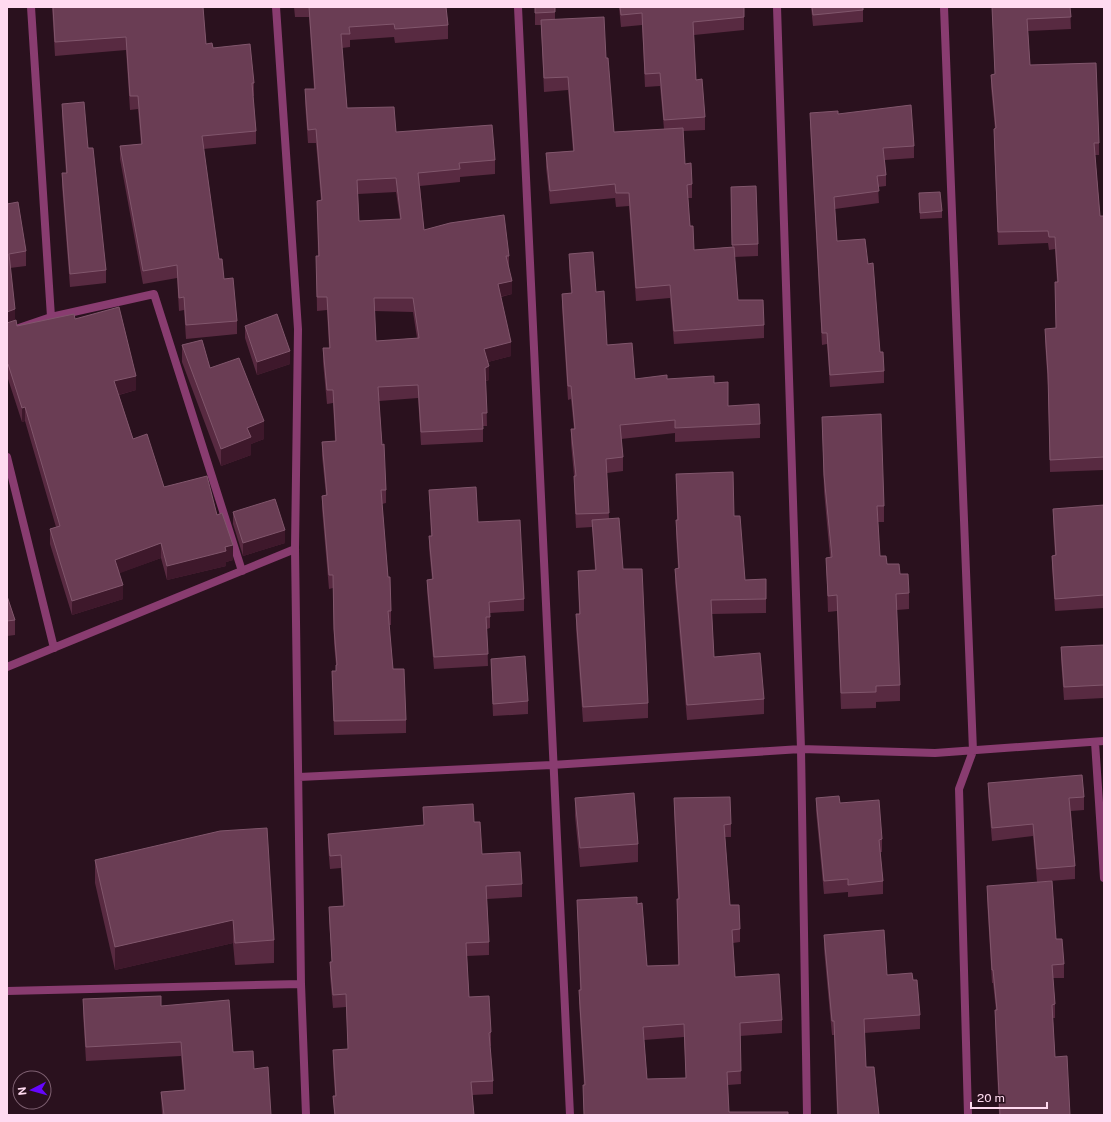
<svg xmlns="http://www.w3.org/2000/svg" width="1111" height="1122" viewBox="0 0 1111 1122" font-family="'Public Sans',sans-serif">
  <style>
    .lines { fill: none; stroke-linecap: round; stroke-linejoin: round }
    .minor { stroke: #893c70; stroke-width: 8 }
    .wall { fill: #582a41; fill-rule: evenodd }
    .shaded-wall { fill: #3e182b }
    .building { fill: #6a3d54; stroke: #81566c; fill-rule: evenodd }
  </style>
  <rect width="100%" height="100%" fill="#2a111e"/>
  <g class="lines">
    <path class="minor" d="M31,7L51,317
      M276,7L298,329L295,549L301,984L306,1115
      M518,7L570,1115
      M777,7L801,749L807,1115
      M944,7L973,751L959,789L968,1115
      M7,332L51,317L154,294L242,571
      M7,457L54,648
      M7,667L295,549
      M1095,742L1104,878
      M299,777L552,765L801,749L935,753L1104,741
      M7,991L301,984"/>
  </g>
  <path class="wall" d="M52,7H203L206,44L213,48L254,83V96H253L256,131V144L203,149L219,259L224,279L237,321V334L186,339L184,310L179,311L177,278L143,284L120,159V146L141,144L138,109L130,110L126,50L55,56Z
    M294,7H446L448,25V39L395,43L394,37L350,40V47L342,48L347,108L396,132L495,160V174L460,177V182L420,186L424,230L509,256V269L512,294L501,297L511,356L488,362L489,380L486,381L487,426H483V442L421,445L418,398L379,401L382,445L386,490V503L382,504L388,577L391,611V625H389L393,669L406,720V733L334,735L332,671H336V665L334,643L333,588L329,589L322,509V496L326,495L322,456V442L335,441L333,403L327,404L323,362V348H329L327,310L317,311L316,256H318L317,201L321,200L316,143H308L305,103V89H314L309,17H295ZM396,192L400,219L359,221L358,194ZM374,311L413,312L417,338L376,341Z
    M535,7H555V19L606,58L614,132L664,129L660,86L645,87L642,25L621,27L619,7H744V30L694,35L696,80L705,117V130L683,131L685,164L692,184V198H688L690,226L694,250L732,247L731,187L758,244V256L734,257L738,300L764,325V338L674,344L670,298L636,301L629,206L616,207L615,198L550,204L546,167V153L573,151L568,90L544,92L541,25H535Z
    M811,7H878L863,8V22L813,26Z
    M992,7H1070L1071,29L1028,31L1030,65L1099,143V155H1095L1100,216H1104V470L1050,472L1048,386L1045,342V329L1056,328L1055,282H1057L1055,249L1049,250L1048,243L998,245L994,141V129H995L991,87V75H995Z
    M62,104L88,148L106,270V283L70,287L62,186V173H66L62,116Z
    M810,113L838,114L914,146V158L885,160L886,175V186L878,187L879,203L835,209L837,241L868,264L880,352L884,371V383L830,387L827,344L822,345L810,125Z
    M919,199L942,211V218L920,219Z
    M7,204L26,251V266L10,268L15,320L17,326L75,319L136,390L119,395L133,439L164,487L217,515L233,560L226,562V566L167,580L161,558L119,573L123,599L72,615L50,544V529L56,527L25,421L22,422L8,379H7Z
    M569,254L596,292L607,345L635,379H667L714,383L728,406L760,424V438L675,442V433L621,439L623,457V471L607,473L609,518L623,569L648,703V718L583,722L576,629V614H579L578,571L595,570L592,527L576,528L574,490V476L571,443V429H574L571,399L568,400L562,308V294L571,293L569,268Z
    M245,326L290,364L257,375L245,338Z
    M182,345L210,368L264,439L251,444V455L221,466L182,362Z
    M822,417L884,506V522H878L880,556L887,564L900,574L909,593V609L897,610L900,685V701L876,702V708L841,709L837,611L828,612L826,558L830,557L824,491Z
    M676,474L734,516L745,580L766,579V613L712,614L714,657L764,699V714L687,720L675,583V569L678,568L676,534V520H677Z
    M429,490L478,522L524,599V611L490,613V628L487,629L488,666L434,669L427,591V580L432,579L429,548V536H431Z
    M1104,505V608L1055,611L1052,568V556L1055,555L1053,521V509Z
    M233,512L285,543L243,556L233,524Z
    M7,596L15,620V635L7,636Z
    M1104,645V698L1064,700L1061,660V647Z
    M491,659L528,701V714L493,716L491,671Z
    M988,783L1084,797V810L1071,811L1075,866V879L1037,882L1033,836L992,841L988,796Z
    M575,798L638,844V862L580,867L575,816Z
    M674,798L731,824V837H725L730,905L740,929V942L733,943L735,977L782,1020V1033L740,1036L741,1084L728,1085L729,1112L788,1115H584L583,1085H584L579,1003V990H580L577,900L637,904L647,966L678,965L677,912V899H678L674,811ZM684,1037L686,1078L647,1079L644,1040Z
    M816,798L840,803L882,839V852H880L883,881V894L848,897V892L824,894L816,811Z
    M423,807L474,822L482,854L522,884V897L487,899L489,942V955L467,956L469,997L491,1032V1046H490L493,1081V1094L472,1095L474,1115H334L333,1096H335L333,1064V1050L348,1049L346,1007L333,1008L330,976V962H332L329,920V907L343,906L341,868L330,869L328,847V834L424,825Z
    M95,860L274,940V963L235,965L233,943L115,970L95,883Z
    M987,886L1056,939L1064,964V978H1053L1055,1004V1018H1053L1055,1057L1070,1115H999L995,1024V1010H996L993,983H992L987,900Z
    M824,935L887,975L913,980L920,1015V1029L864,1033L866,1067L879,1115H837L834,1035H832L824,949Z
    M83,999L161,1006L233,1052L254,1069L271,1115H162L161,1092L184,1090L181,1056L86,1061L83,1014Z"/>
  <path class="shaded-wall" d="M512,281V294L498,297V284Z
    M15,309V323L7,327V312Z
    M511,342V356L484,363V349Z
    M290,351V364L257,375V362Z
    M8,364V379H7V365Z
    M489,366V380L485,381V368Z
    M136,376V390L114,396V381Z
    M25,407V421L22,422V408Z
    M264,421V439L251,444V455L221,466V449L247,428Z
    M285,530V543L243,556V543Z
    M161,543V558L115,575V560Z
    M233,545V560L226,562V566L167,580V566Z
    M123,585V599L72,615V601Z
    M233,920V943L115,970V947Z"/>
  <path class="building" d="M53,7H203L206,44L212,43L213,48L250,44L254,83H252L256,131L202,136L219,259H222L224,279L233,278L237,321L186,325L184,297L179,298L177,265L143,271L120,146L142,144L138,96H130L126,37L55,42Z
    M309,7H446L448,25L395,29L394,24L349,27L350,34H341L347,108L394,107L396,132L492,125L495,160L459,163L460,169L418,173L424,230L450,223L504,215L509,256H506L512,281L498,284L511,342L484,349L489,366L485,368L487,413H482L483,429L421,432L418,385L378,387L382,445L384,444L386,490H381L388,577H390L391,611H388L393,669H404L406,720L334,721L332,671H336V665H337L334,629L333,575H329L322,496L327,495L322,442L336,441L333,390H327L323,348H330L327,297H317L316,256H319L317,201L322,200L316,129L308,130L305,89H315ZM396,178L401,219L359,221L357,180ZM374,298H413L419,338L376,341Z
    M535,7H555V12L535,13Z
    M620,7H744V17L693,22L696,80L702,79L705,117L664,120L660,73L645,74L642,13L621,15Z
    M812,7H863V10L813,15Z
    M992,7H1070L1071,17L1027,19L1030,65L1096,63L1099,143H1094L1100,216H1104V457L1050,460L1048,374L1045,329L1056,328L1055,282H1058L1055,237H1049L1048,231L998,232L994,129L996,128L991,75L995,74Z
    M604,17L606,58H608L614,132L683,128L685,164L691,163L692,184L687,185L690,226H693L694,250L734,247L738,300H763L764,325L674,331L670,285L636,288L629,193H616L615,184L550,191L546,153L574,151L568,77L544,78L541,20Z
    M84,102L88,148H93L106,270L70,274L62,173H67L62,104Z
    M911,105L914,146L883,148L886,175L877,176L879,191L834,197L837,241L865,239L868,264L873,263L880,352H883L884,371L830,375L827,333H822L810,113L838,111V114Z
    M756,186L758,244L732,245L731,187Z
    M940,192L942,211L920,213L919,193Z
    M18,202L26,251L9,254L15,309L7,312V204Z
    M593,252L596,292L604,291L607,345L632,343L635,379L667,375V379L714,376V383L728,382V406L759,404L760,424L675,428V420L620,425L623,457L606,459L609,513L576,514L574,476H576L571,429H575L571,386H568L562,294L572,293L569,254Z
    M119,307L136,376L114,381L133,439L147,434L164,487L207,476L217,515L222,513L233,545L225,547L226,551L167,566L161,543L115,560L123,585L72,601L50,529L60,526L25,407L22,408L8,364L7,365V323L16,320L17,326L74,314L75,319Z
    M277,314L290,351L257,362L245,326Z
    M202,340L210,368L239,358L264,421L247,428L251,437L221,449L182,345Z
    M881,414L884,506H877L880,556H886L887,564H899L900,574H908L909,593L896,594L900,685L876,686V692L841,693L837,595L828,596L826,558L832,557L824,475L822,417Z
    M733,472L734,516H740L745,580L766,579V599L711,600L714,657L760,653L764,699L687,705L675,569L679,568L676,520H678L676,474Z
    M476,487L478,522L520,520L524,599L489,602L490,617H486L488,654L434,657L427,580L433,579L429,536H432L429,490Z
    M275,499L285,530L243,543L233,512Z
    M1104,505V595L1055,599L1052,556L1056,555L1053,509Z
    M619,518L623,569H642L648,703L583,707L576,614H580L578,571L596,570L592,520Z
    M7,596L15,620L7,621Z
    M1104,645V685L1064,687L1061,647Z
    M525,656L528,701L493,704L491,659Z
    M1082,775L1084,797L1069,798L1075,866L1037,869L1033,824L992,828L988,783Z
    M634,793L638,844L580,848L575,798Z
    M839,796L840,803L879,800L882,839L879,840L883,881L848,885V879L824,881L816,798Z
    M730,797L731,824L724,825L730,905H739L740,929L732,930L735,977L779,974L782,1020L740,1023L741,1071L727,1072L729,1112H788V1115H584L583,1085H585L579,990H581L577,900L637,897V904L642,903L647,966L679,965L677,899H679L674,798ZM684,1024L686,1078L647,1079L643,1027Z
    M473,804L474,822H480L482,854L520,852L522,884L486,886L489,942L466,943L469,997L489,996L491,1032L489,1033L493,1081L471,1082L474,1115H335L333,1096H336L333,1050L348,1049L346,994L333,995L330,962H332L329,907L344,906L341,855L330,856L328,834L424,825L423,807Z
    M267,828L274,940L235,943L233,920L115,947L95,860L220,831Z
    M1052,881L1056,939H1062L1064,964L1052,965L1055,1004L1052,1005L1055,1057L1067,1056L1070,1115H1000L995,1010H997L993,970H992L987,886Z
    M884,930L887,975L912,973L913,980H917L920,1015L864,1019L866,1067H874L879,1115H838L834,1021H832L824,935Z
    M161,996V1006L229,1000L233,1052L253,1051L254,1069L268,1067L271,1115H164L161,1092L185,1090L181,1042L86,1047L83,999Z"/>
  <rect width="1111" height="1122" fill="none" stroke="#ffdaf0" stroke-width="16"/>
  <g transform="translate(32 1090) rotate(264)"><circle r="19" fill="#2a111e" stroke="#7f6172"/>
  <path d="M0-3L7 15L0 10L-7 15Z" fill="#6606fe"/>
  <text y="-6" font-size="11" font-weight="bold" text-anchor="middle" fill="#ffdaf0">N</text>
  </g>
  <path d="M971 1102v6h76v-6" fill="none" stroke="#ffdaf0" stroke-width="2"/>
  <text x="977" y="1102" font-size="12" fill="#ffdaf0" stroke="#2a111e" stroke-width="3" paint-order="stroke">20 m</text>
</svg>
